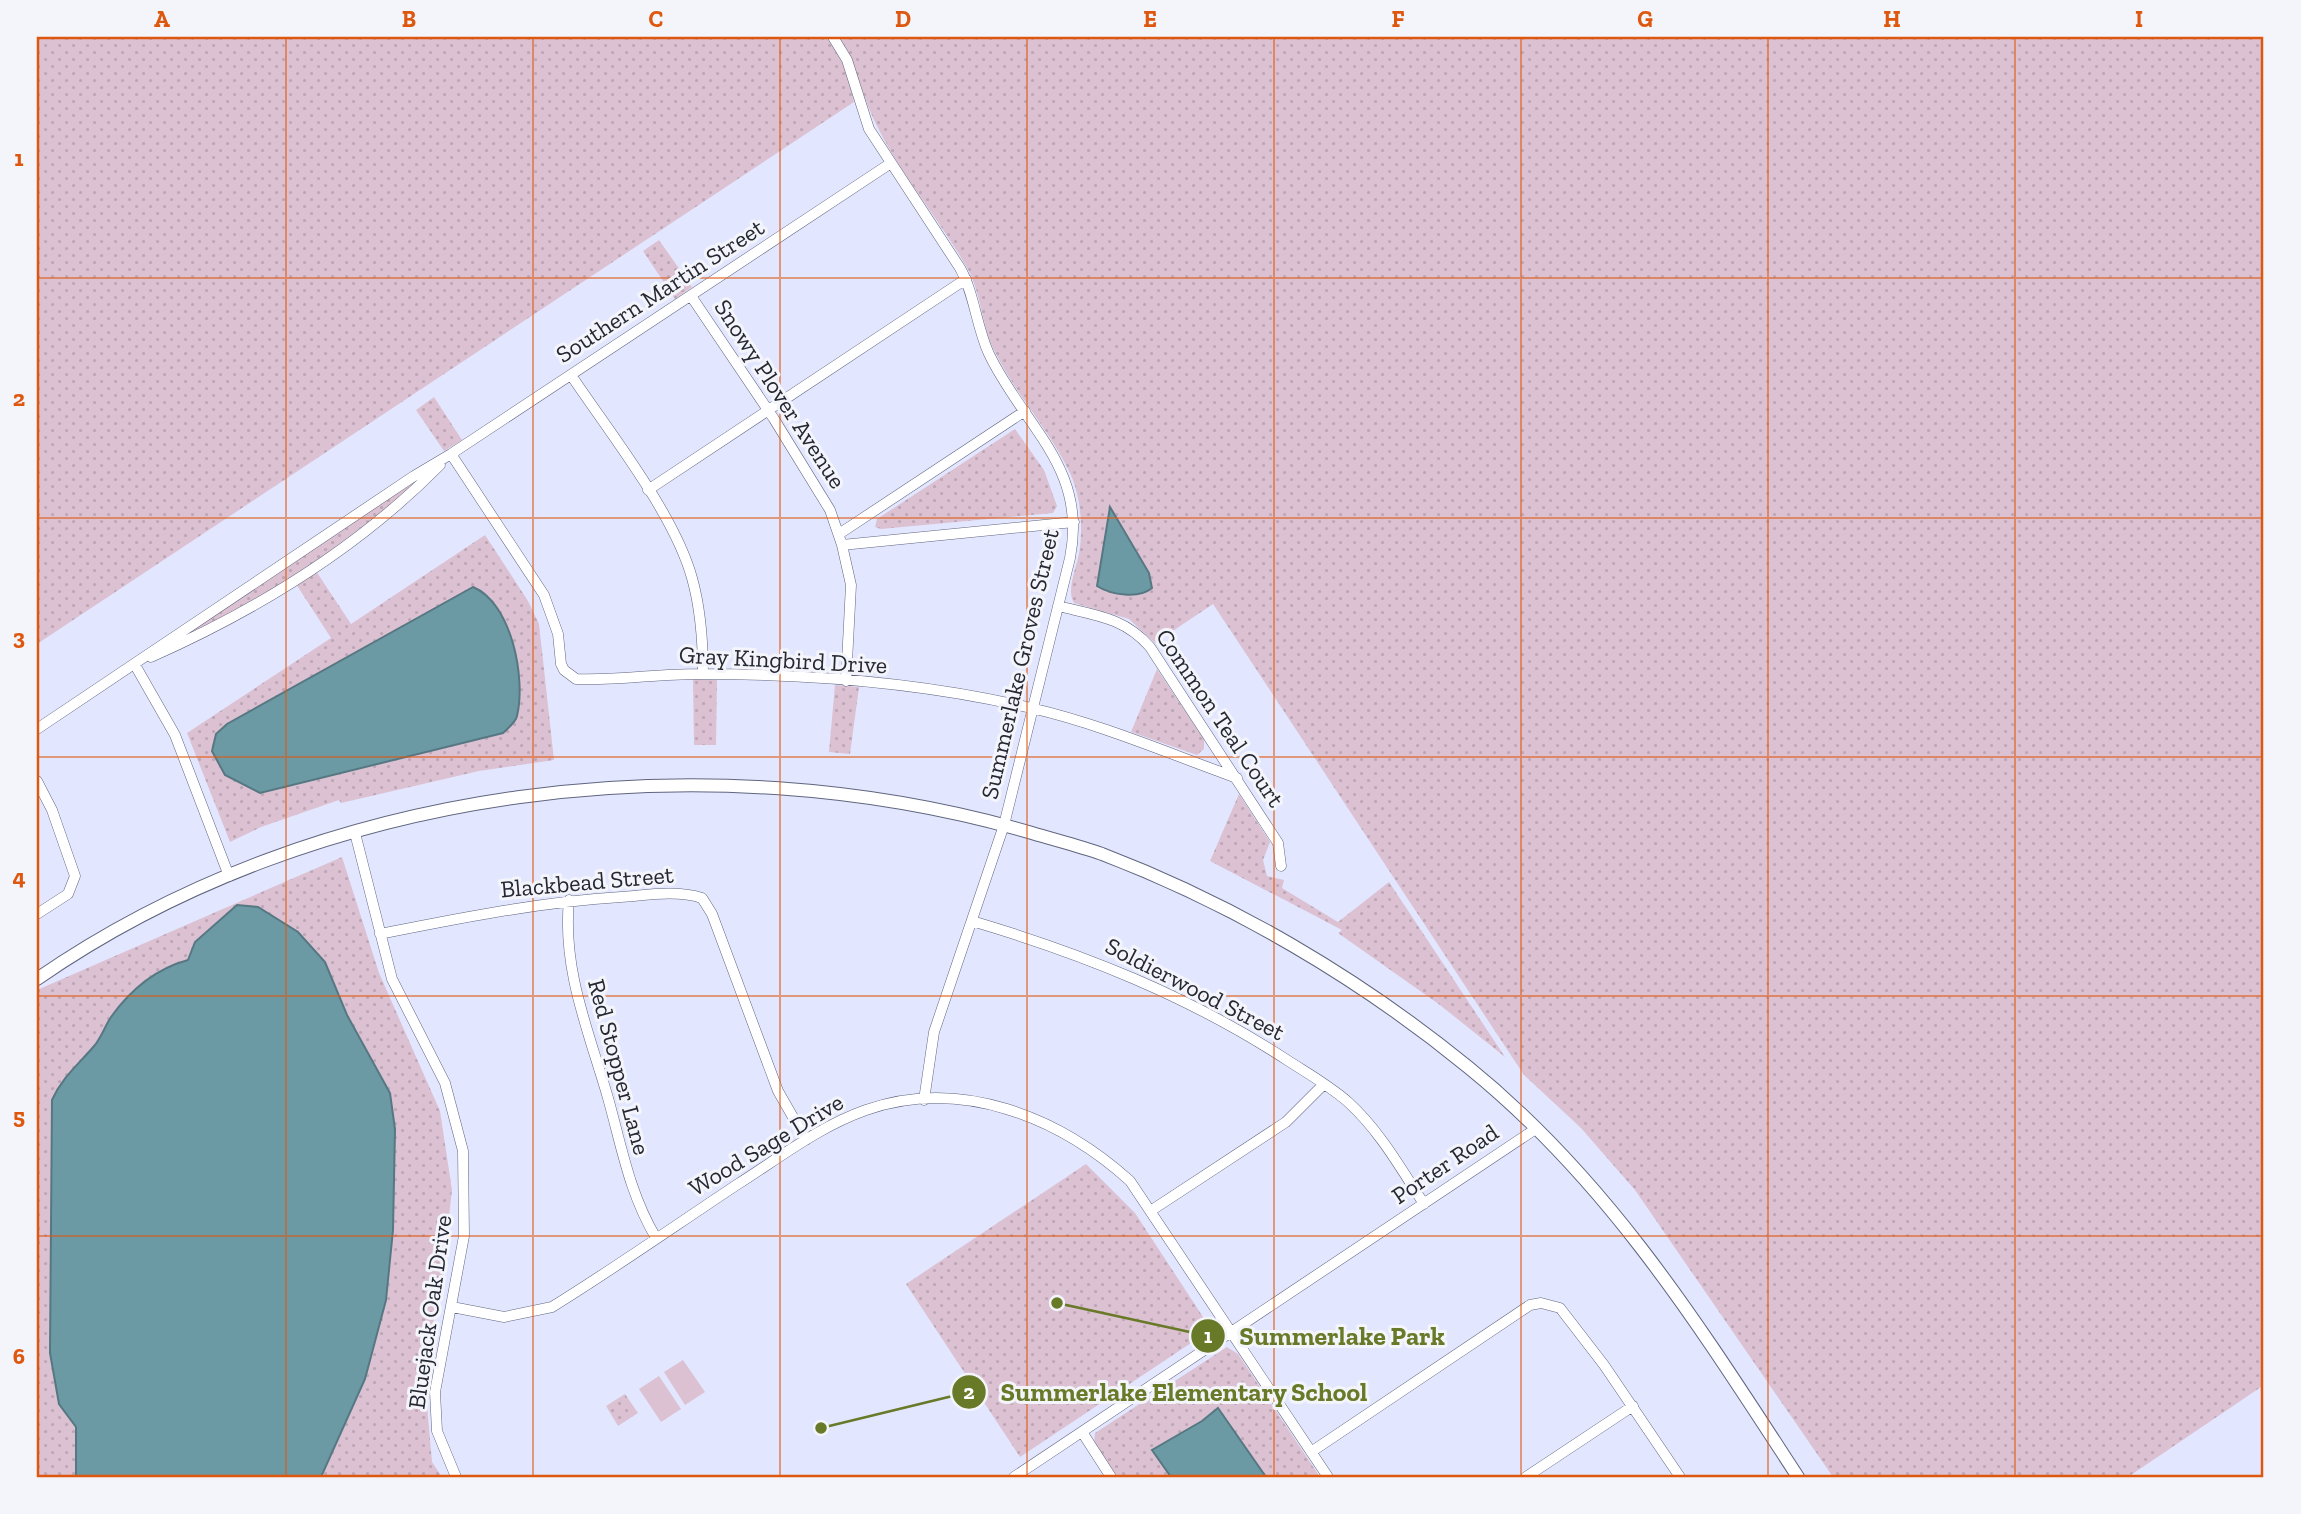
<svg xmlns="http://www.w3.org/2000/svg" width="2301" height="1514" viewBox="0 0 2301 1514" font-family="'Zilla Slab',serif">
  <style>
    .green { fill: url(#green-dots) }
    .pitch { fill: #dcc1d2 }
    .water { fill: #6b9aa5; stroke: #567882; stroke-width: 2 }
    .lines { fill: none; stroke-linecap: round; stroke-linejoin: round }
    .minor-casing { stroke: #60657f; stroke-width: 11 }
    .major-casing { stroke: #60657f; stroke-width: 14 }
    .minor { stroke: #fff; stroke-width: 10 }
    .major { stroke: #fff; stroke-width: 12 }
    .grid { fill: none; stroke: #de570e; stroke-width: 2; stroke-opacity: 0.55 }
    .labels { text-anchor: middle; stroke-width: 6; stroke-linejoin: round; paint-order: stroke }
    .street-label { font-size: 24px; fill: #252832; stroke: #f4f5fb }
    .leader { fill: none; stroke: #687928; stroke-width: 2.5 }
    .callout-dot { fill: #687928; stroke: #f4f5fb; stroke-width: 2.5 }
    .mark-label { font-size: 21px; text-anchor: middle; font-weight: bold; fill: #fff }
    .callout-label { font-size: 26px; text-anchor: middle; font-weight: bold; fill: #687928; stroke: #f4f5fb; stroke-width: 6; stroke-linejoin: round; paint-order: stroke }
    .neatline { fill: none; stroke: #de570e; stroke-width: 2.5 }
    .grid-label { font-size: 23px; text-anchor: middle; font-weight: bold; fill: #de570e }
  </style>
  <defs>
    <pattern id="green-dots" width="8" height="8" patternUnits="userSpaceOnUse" patternTransform="scale(1.75)"><rect width="8" height="8" fill="#dcc1d2"/><path d="M2 2h.1M6 6h.1" fill="none" stroke="#bda6b5" stroke-width="1.8" stroke-linecap="round"/></pattern>
  </defs>
  <rect width="100%" height="100%" fill="#e2e7ff"/>
  <path class="green" d="M37,37H2264V1385L2128,1477H1833L1635,1190L1581,1128L1524,1075L1213,604L1155,643L1129,619L1074,603C1065,589 1079,563 1080,547C1083,522 1080,492 1068,469C1048,428 1015,393 995,352C981,325 982,293 966,266C931,205 880,152 860,83L851,89L854,102L37,644Z
    M659,240L692,287L675,299L643,251Z
    M434,397L462,440L444,451L416,410Z
    M1015,429L1044,470L1057,506L1053,513L881,529L875,527L877,519Z
    M417,478L420,480C366,526 311,567 250,603C224,617 201,632 173,640Z
    M485,535L528,601L539,624L554,760L479,771L341,803L339,800L261,827L230,842L187,733L331,638L296,584L316,571L351,624Z
    M1157,669L1204,739V749L1197,755L1131,732Z
    M693,679L717,680L716,745H694Z
    M835,685L859,687L850,754L829,752Z
    M1239,794L1270,842L1263,860L1267,876L1284,880L1282,888L1338,922L1389,882L1505,1057L1440,1005L1338,933L1342,930L1210,861Z
    M342,857L379,973L440,1111L452,1190L443,1271L424,1372L432,1462L442,1477H37V990Z
    M1086,1164L1135,1213L1207,1323L1203,1335L1020,1457L906,1284Z
    M1227,1347L1238,1354L1320,1477H1116L1094,1444L1095,1433Z
    M625,1394L638,1413L618,1426L606,1406Z"/>
  <path class="pitch" d="M683,1360L705,1392L685,1405L664,1372Z
    M659,1376L681,1409L661,1422L639,1389Z"/>
  <path class="water" d="M1110,507L1149,573L1152,588C1139,599 1111,595 1097,586Z
    M473,587C512,603 526,679 517,716C516,722 508,728 503,733L260,793L225,775L212,751L216,734L227,724Z
    M237,905L258,907L298,932L325,962L347,1015L390,1093L395,1129L393,1230L386,1300L365,1379L321,1477H76V1427L59,1404L50,1353L52,1100C62,1077 79,1064 95,1045C102,1036 105,1026 111,1017C131,989 155,969 188,960L195,942Z
    M1218,1408L1266,1477H1171L1152,1450L1202,1421Z"/>
  <g class="lines">
    <defs>
      <path id="minor" d="M833,37L847,60L869,129L960,268C975,295 976,326 989,354C1024,427 1088,467 1070,558L1004,825L934,1032L924,1100
        M691,296L774,419L830,510L842,545L851,585L846,681
        M571,375C609,432 674,513 692,578C701,610 703,641 703,674
        M451,454L544,595L558,634L561,664L564,670L576,679C619,681 662,673 704,674C813,674 925,683 1031,708C1101,724 1170,754 1237,778
        M648,490L966,279
        M839,534L1025,411
        M842,545L1074,522
        M1058,606C1094,615 1124,617 1150,647L1278,843L1281,866
        M151,657C257,610 358,548 440,465
        M135,665L175,735L229,876
        M37,729L414,476L451,454L891,163
        M37,781L52,810L75,876L68,894L37,914
        M355,833L392,979L445,1083L463,1151L464,1236L435,1392L437,1431L456,1477
        M569,900C562,970 589,1032 608,1098C622,1148 629,1192 656,1238
        M972,921C1083,954 1189,996 1287,1060C1307,1073 1330,1086 1348,1102C1380,1131 1401,1169 1424,1204
        M380,934C461,918 539,902 621,897C648,895 675,890 702,898L712,914L778,1091L806,1140
        M1152,1210L1286,1122L1323,1085
        M452,1307L504,1317L552,1307C615,1268 676,1225 738,1184C779,1158 820,1126 866,1110C961,1077 1059,1117 1130,1181L1328,1477
        M1082,1432L1111,1477
        M1311,1452L1530,1305L1541,1303L1560,1308L1604,1365L1680,1477
        M1014,1477L1537,1128
        M1526,1477L1633,1406"/>
      <path id="major" d="M37,979C319,784 706,738 1032,833C1055,840 1079,846 1102,854C1233,904 1359,978 1468,1067C1609,1181 1700,1327 1798,1477"/>
    </defs>
    <use href="#minor" class="minor-casing"/>
    <use href="#major" class="major-casing"/>
    <use href="#minor" class="minor"/>
    <use href="#major" class="major"/>
  </g>
  <path class="grid" d="M286,37V1477M533,37V1477M780,37V1477M1027,37V1477M1274,37V1477M1521,37V1477M1768,37V1477M2015,37V1477M37,278H2264M37,518H2264M37,757H2264M37,996H2264M37,1236H2264"/>
  <g class="labels">
    <g class="street-label">
      <text transform="translate(660 291) rotate(-33)" y="8">Southern Martin Street</text>
      <text transform="translate(780 394) rotate(57)" y="8">Snowy Plover Avenue</text>
      <text transform="translate(783 660) rotate(3)" y="8">Gray Kingbird Drive</text>
      <text transform="translate(1020 664) rotate(-77)" y="8">Summerlake Groves Street</text>
      <text transform="translate(1220 718) rotate(56)" y="8">Common Teal Court</text>
      <text transform="translate(587 882) rotate(-5)" y="8">Blackbead Street</text>
      <text transform="translate(1195 989) rotate(27)" y="8">Soldierwood Street</text>
      <text transform="translate(619 1067) rotate(75)" y="8">Red Stopper Lane</text>
      <text transform="translate(766 1145) rotate(-31)" y="8">Wood Sage Drive</text>
      <text transform="translate(1445 1164) rotate(-34)" y="8">Porter Road</text>
      <text transform="translate(430 1312) rotate(-82)" y="8">Bluejack Oak Drive</text>
    </g>
  </g>
  <path class="leader" d="M1057 1303L1208 1336M821 1428L969 1392"/>
  <g class="callout-dot">
    <circle cx="1057" cy="1303" r="7"/>
    <circle cx="821" cy="1428" r="7"/>
    <circle cx="1208" cy="1336" r="18"/>
    <circle cx="969" cy="1392" r="18"/>
  </g>
  <g class="mark-label">
    <text x="1208" y="1343">1</text>
    <text x="969" y="1399">2</text>
  </g>
  <g class="callout-label">
    <text x="1342" y="1345">Summerlake Park</text>
    <text x="1184" y="1401">Summerlake Elementary School</text>
  </g>
  <rect width="2301" height="1514" fill="none" stroke="#f4f5fb" stroke-width="77"/>
  <rect x="38" y="38" width="2224" height="1438" class="neatline"/>
  <g class="grid-label">
    <text x="162" y="27">A</text>
    <text x="409" y="27">B</text>
    <text x="656" y="27">C</text>
    <text x="903" y="27">D</text>
    <text x="1150" y="27">E</text>
    <text x="1398" y="27">F</text>
    <text x="1645" y="27">G</text>
    <text x="1892" y="27">H</text>
    <text x="2139" y="27">I</text>
    <text x="19" y="166">1</text>
    <text x="19" y="406">2</text>
    <text x="19" y="645">3</text>
    <text x="19" y="885">4</text>
    <text x="19" y="1124">5</text>
    <text x="19" y="1364">6</text>
  </g>
</svg>
